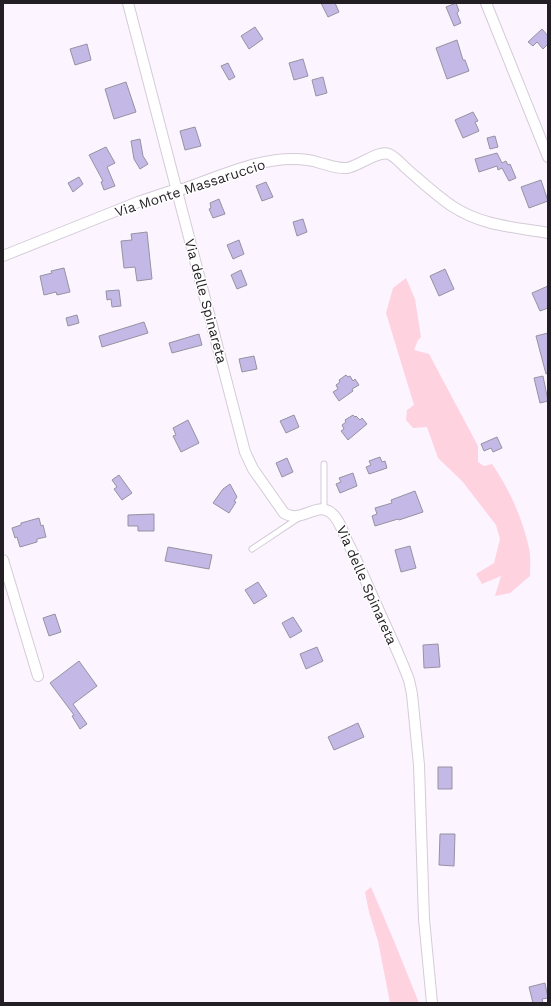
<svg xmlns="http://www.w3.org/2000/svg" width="551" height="1006" viewBox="0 0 551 1006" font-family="'Work Sans',sans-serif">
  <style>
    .green { fill: #ffd2e0 }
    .building { fill: #c4b8e7; stroke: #9693a0 }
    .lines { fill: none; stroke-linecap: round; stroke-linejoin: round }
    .service-casing { stroke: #d4cbd7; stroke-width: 7 }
    .minor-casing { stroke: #d4cbd7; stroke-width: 12 }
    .service { stroke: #fff; stroke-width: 5 }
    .minor { stroke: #fff; stroke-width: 10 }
    .labels { text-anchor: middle; stroke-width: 3; stroke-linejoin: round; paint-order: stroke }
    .street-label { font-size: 14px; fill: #221e23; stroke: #fff }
  </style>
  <rect width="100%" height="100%" fill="#fcf4ff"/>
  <path class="green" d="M406,278L415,299L421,337L418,340L414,350L429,354L478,446V462L484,466L492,464C509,488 523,520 529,548C531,557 530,567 530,576L510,593L495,596L501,576L482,584L476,574L494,563L500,539L496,525L462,481L438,458L427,427L413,428L406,420L407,410L414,405L386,313L393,288Z
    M371,887L394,941L419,1003H390L378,941L369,912L365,892Z"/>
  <path class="building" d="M321,3H335L339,12L328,17Z
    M456,3L459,11L457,13L461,23L454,26L446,7Z
    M255,27L263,39L249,49L241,36Z
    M542,29L548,36V44L543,49L537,42L533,46L528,42Z
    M457,40L463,60H465L469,71L447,79L436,48Z
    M87,44L91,60L75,65L70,49Z
    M303,59L308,76L294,80L289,63Z
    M228,63L235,77L229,80L221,66Z
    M323,77L327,93L316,96L312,80Z
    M126,82L136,112L114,119L105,89Z
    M473,112L478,121L475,122L479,131L463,138L455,120Z
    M195,127L201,146L185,150L180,131Z
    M495,136L498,147L490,149L487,138Z
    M140,139L143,156L148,164L140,169L134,159L131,141Z
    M106,147L115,163L107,167L115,186L104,190L101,182L103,181L89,155Z
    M497,153L502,163L506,161L508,165L510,164L516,178L509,181L502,168L498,170L497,166L479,172L475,159Z
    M79,177L83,184L73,192L68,183Z
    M541,180L548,201L529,208L521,187Z
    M266,182L273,197L262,201L256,186Z
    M219,199L225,214L213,218L209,209L211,208L210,203Z
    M303,219L307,232L297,236L293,222Z
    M147,232L152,279L137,281L135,267L124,268L121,241L132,240L131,234Z
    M239,240L244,254L233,259L227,245Z
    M64,268L70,292L57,295L56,292L44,295L40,276L52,273L51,271Z
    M445,269L454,289L439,296L430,276Z
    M241,270L247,285L237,289L231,275Z
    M548,286V308L540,311L532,293Z
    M119,290L121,306L112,307L111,299L107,300L106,291Z
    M77,315L79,323L68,326L66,318Z
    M144,322L148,333L102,347L99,336Z
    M548,333V373L546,374L536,336Z
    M199,334L202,345L172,353L169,343Z
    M254,356L257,369L242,372L239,359Z
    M346,375L348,377L350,376L353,381L355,379L359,385L352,389L353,391L339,401L333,392L338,389L336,385L340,382L339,380Z
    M543,376L548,401L540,403L534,378Z
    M294,415L299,427L286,433L280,421Z
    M353,415L355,417L356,416L360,420L362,418L367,424L348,440L341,431L344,429L342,425L346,422L345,420Z
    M188,420L199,443L181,452L173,436L176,435L173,428Z
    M497,437L502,448L493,452L491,448L484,451L481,444Z
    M380,457L382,462L385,461L387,468L369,474L366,467L371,465L369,461Z
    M287,458L293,472L282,477L276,463Z
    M353,473L357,486L340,493L336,484L341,482L339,478Z
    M119,475L132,493L122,500L114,489L117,487L112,480Z
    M230,484L237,497L234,501L236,502L229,513L213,503L223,489Z
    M415,491L423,512L399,520L398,519L375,526L372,516L377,514L375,508L392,503L391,500Z
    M154,514V531H138V526H128V515Z
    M39,518L41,526L43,525L46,537L37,539V542L20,547L17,537L15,538L12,528L21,525V523Z
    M410,546L416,568L401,572L395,550Z
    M168,547L212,555L209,569L165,561Z
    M258,582L267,596L254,604L245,590Z
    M55,614L61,632L49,636L43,618Z
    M293,617L302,631L290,638L282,623Z
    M438,644L440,667L424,668L423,645Z
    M317,647L323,661L306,669L300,654Z
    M79,661L97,686L73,704L87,724L80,729L72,716L74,715L50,683Z
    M358,723L364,737L334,750L328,737Z
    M438,767H452V789H438Z
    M440,834H455L454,866L439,865Z
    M545,983L548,998L542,999L543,1003H533L529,987Z"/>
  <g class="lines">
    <defs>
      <path id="service" d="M324,464V510
        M252,549L300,517"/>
      <path id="minor" d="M128,3L245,452L253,469L284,513C301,524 315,502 330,512C339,518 343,532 347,541C361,568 372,596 385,624C393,642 402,661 409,680L412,694L419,765L424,919L432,1003
        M486,3L548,157
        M3,256L138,202L177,189H183C218,177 255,159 293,159C302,159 312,160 320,163C329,165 337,169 347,168C360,166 377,150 389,154C396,157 402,165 408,170C422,182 437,196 452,206C482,226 515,227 548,233
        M3,560L38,676"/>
    </defs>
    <use href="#service" class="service-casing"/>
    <use href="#minor" class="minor-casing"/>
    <use href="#service" class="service"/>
    <use href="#minor" class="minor"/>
  </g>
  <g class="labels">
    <g class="street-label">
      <text transform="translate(190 188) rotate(-18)" y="5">Via Monte Massaruccio</text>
      <text transform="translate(206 301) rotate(75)" y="5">Via delle Spinareta</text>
      <text transform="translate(367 585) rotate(66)" y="5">Via delle Spinareta</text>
    </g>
  </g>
  <rect width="551" height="1006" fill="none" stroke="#221e23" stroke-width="8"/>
</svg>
